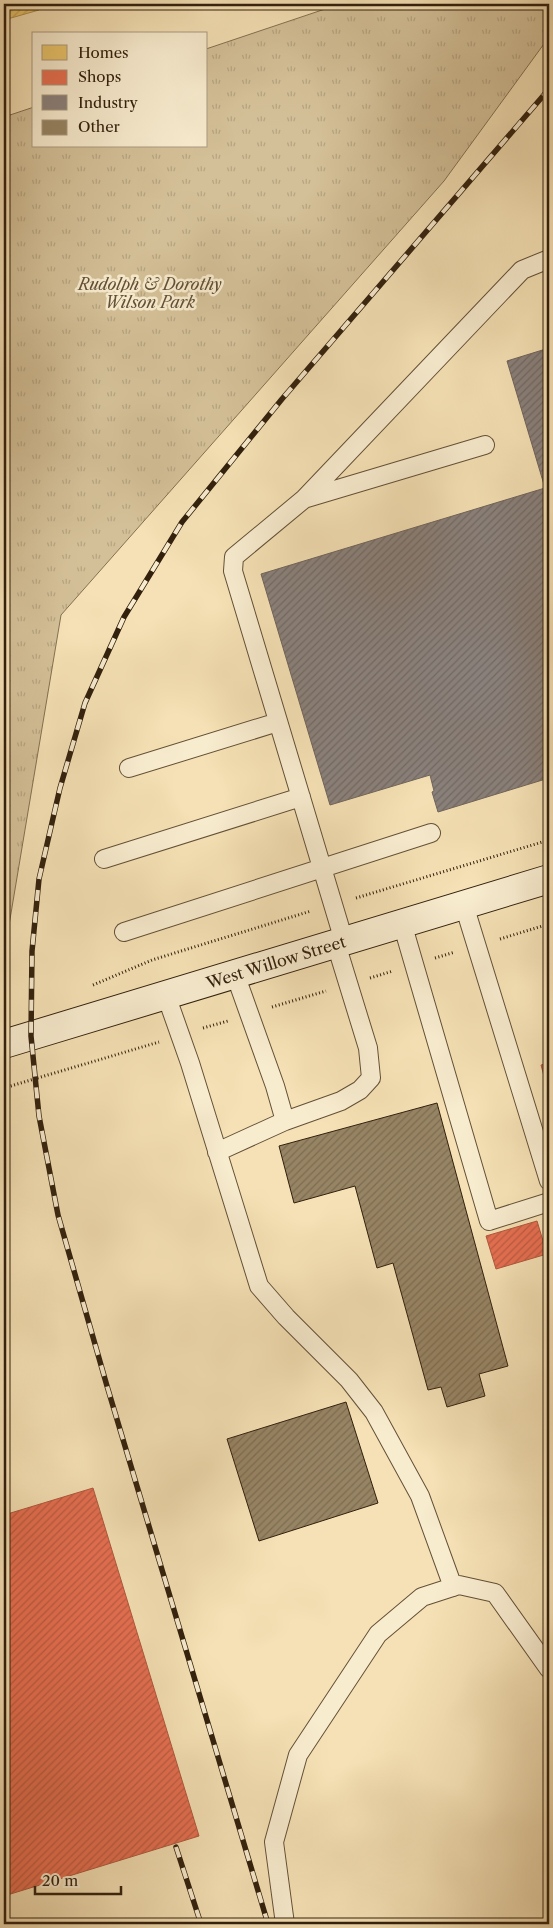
<svg xmlns="http://www.w3.org/2000/svg" width="553" height="1928" viewBox="0 0 553 1928" font-family="'Libre Caslon Text',serif">
  <style>
    .grass { fill: url(#grass-tufts); stroke: #837052 }
    .homes { fill: url(#homes-hatch); stroke: #b2934e }
    .shops { fill: url(#shops-hatch); stroke: #b1573d }
    .industry { fill: url(#industry-hatch); stroke: #70645b }
    .building { fill: url(#building-hatch); stroke: #32200d }
    .lines { fill: none; stroke-linecap: round; stroke-linejoin: round }
    .lane-casing { stroke: #635037; stroke-width: 20 }
    .secondary-casing { stroke: #32200d; stroke-width: 30 }
    .path { stroke: #32200d; stroke-width: 3; stroke-dasharray: 1 2.5; stroke-linecap: butt }
    .lane { stroke: #f8eccf; stroke-width: 18 }
    .secondary { stroke: #f8eccf; stroke-width: 28 }
    .rail-casing { stroke: #32200d; stroke-width: 5.5 }
    .rail { stroke: #f8eccf; stroke-width: 4; stroke-dasharray: 11; stroke-linecap: butt }
    .labels { text-anchor: middle; stroke-width: 5; stroke-linejoin: round; paint-order: stroke }
    .park-label { font-size: 16px; font-style: italic; fill: #635037; stroke: #f8eccf }
    .street-label { font-size: 16px; fill: #32200d; stroke: #f8eccf }
  </style>
  <defs>
    <pattern id="grass-tufts" width="24" height="20" patternUnits="userSpaceOnUse" patternTransform="scale(1.25)"><rect width="24" height="20" fill="#d4c098"/><path d="M3 7l-1-3M5 7V3M7 7l1-3M15 17l-1-3M17 17v-4M19 17l1-3" fill="none" stroke="#b6a582"/></pattern>
    <pattern id="homes-hatch" width="6" height="6" patternUnits="userSpaceOnUse" patternTransform="scale(1.25)"><rect width="6" height="6" fill="#e9c46a"/><path d="M-1 1l2-2M0 6l6-6M5 7l2-2" fill="none" stroke="#c8a85b"/></pattern>
    <pattern id="shops-hatch" width="6" height="6" patternUnits="userSpaceOnUse" patternTransform="scale(1.25)"><rect width="6" height="6" fill="#e76f51"/><path d="M-1 1l2-2M0 6l6-6M5 7l2-2" fill="none" stroke="#bc5b42"/></pattern>
    <pattern id="industry-hatch" width="6" height="6" patternUnits="userSpaceOnUse" patternTransform="scale(1.25)"><rect width="6" height="6" fill="#8a817c"/><path d="M-1 1l2-2M0 6l6-6M5 7l2-2" fill="none" stroke="#716964"/></pattern>
    <pattern id="building-hatch" width="6" height="6" patternUnits="userSpaceOnUse" patternTransform="scale(1.25)"><rect width="6" height="6" fill="#978464"/><path d="M-1 1l2-2M0 6l6-6M5 7l2-2" fill="none" stroke="#7c6c51"/></pattern>
  </defs>
  <rect width="100%" height="100%" fill="#f5e1b5"/>
  <filter id="stains"><feTurbulence type="fractalNoise" baseFrequency=".004" numOctaves="4"/><feColorMatrix values="0 0 0 0 .2 0 0 0 0 .09 0 0 0 0 .02 0 0 0 .5 -.17"/></filter>
  <radialGradient id="worn" r=".72"><stop offset=".6" stop-color="#630" stop-opacity="0"/><stop offset="1" stop-color="#630" stop-opacity=".3"/></radialGradient>
  <path class="grass" d="M340,4H549V37L444,181L61,615L4,955V117L34,107V146H206V49Z"/>
  <path class="homes" d="M4,4H37L39,10L4,20Z"/>
  <path class="shops" d="M549,1063V1094L541,1065Z
    M537,1221L547,1254L496,1269L486,1236Z
    M93,1488L199,1836L4,1896V1515Z"/>
  <path class="industry" d="M549,348V778L438,812L432,792L434,791L430,775L330,805L261,574L545,488L507,361Z"/>
  <path class="building" d="M437,1103L508,1366L479,1374L485,1396L447,1407L441,1387L428,1390L393,1263L377,1268L355,1186L294,1203L279,1146Z
    M346,1402L378,1503L259,1541L227,1439Z"/>
  <g class="lines">
    <defs>
      <path id="lane" d="M305,498L522,270L549,259
        M129,768L278,722
        M104,859L301,797
        M464,905L549,1181
        M402,923L489,1221L549,1202
        M124,932L431,833
        M344,941L233,571L234,557L304,499L485,445
        M235,974L275,1086L285,1121
        M166,995L190,1063L259,1286L286,1317L349,1380L374,1412L420,1496L453,1587
        M217,1152L285,1121L341,1101L360,1090L371,1078L368,1048L336,944
        M285,1924L274,1842L298,1755L378,1634L422,1597L459,1585L495,1593L549,1669"/>
      <path id="secondary" d="M4,1044L549,879"/>
    </defs>
    <use href="#lane" class="lane-casing"/>
    <use href="#secondary" class="secondary-casing"/>
    <path class="path" d="M356,898L549,840
      M500,939L549,924
      M435,958L455,952
      M370,978L393,971
      M93,985L152,960L311,911
      M272,1007L326,991
      M203,1028L228,1021
      M4,1088L159,1042"/>
    <use href="#lane" class="lane"/>
    <use href="#secondary" class="secondary"/>
    <defs>
      <path id="rail" d="M176,1847L201,1924
        M268,1924L107,1386L58,1215L39,1116L31,1036L32,951L39,879L60,788L85,703L124,617L182,522L282,399L549,89"/>
    </defs>
    <use href="#rail" class="rail-casing"/>
    <use href="#rail" class="rail"/>
  </g>
  <g class="labels">
    <g class="park-label">
      <text x="150" y="290">Rudolph &amp; Dorothy<tspan x="150" dy="18">Wilson Park</tspan></text>
    </g>
    <g class="street-label">
      <text transform="translate(276 962) rotate(-17)" y="6">West Willow Street</text>
    </g>
  </g>
  <rect width="553" height="1928" fill="none" stroke="#f5e1b5" stroke-width="20"/>
  <rect x="5" y="5" width="543" height="1918" fill="none" stroke="#32200d" stroke-width="2.5"/>
  <rect x="10" y="10" width="533" height="1908" fill="none" stroke="#32200d"/>
  <rect x="32" y="32" width="175" height="115" fill="#f8eccf" stroke="#a99a81"/>
  <rect x="42" y="45" width="25" height="15" fill="#e9c46a" stroke="#a99a81"/>
  <text x="78" y="58" font-size="15" fill="#32200d">Homes</text>
  <rect x="42" y="70" width="25" height="15" fill="#e76f51" stroke="#a99a81"/>
  <text x="78" y="82" font-size="15" fill="#32200d">Shops</text>
  <rect x="42" y="95" width="25" height="15" fill="#8a817c" stroke="#a99a81"/>
  <text x="78" y="108" font-size="15" fill="#32200d">Industry</text>
  <rect x="42" y="120" width="25" height="15" fill="#978464" stroke="#a99a81"/>
  <text x="78" y="132" font-size="15" fill="#32200d">Other</text>
  <path d="M35 1886v8h86v-8" fill="none" stroke="#32200d" stroke-width="2.5"/>
  <text x="42" y="1886" font-size="15" fill="#32200d" stroke="#f8eccf" stroke-width="4" paint-order="stroke">20 m</text>
  <rect width="100%" height="100%" filter="url(#stains)"/>
  <rect width="100%" height="100%" fill="url(#worn)"/>
</svg>
